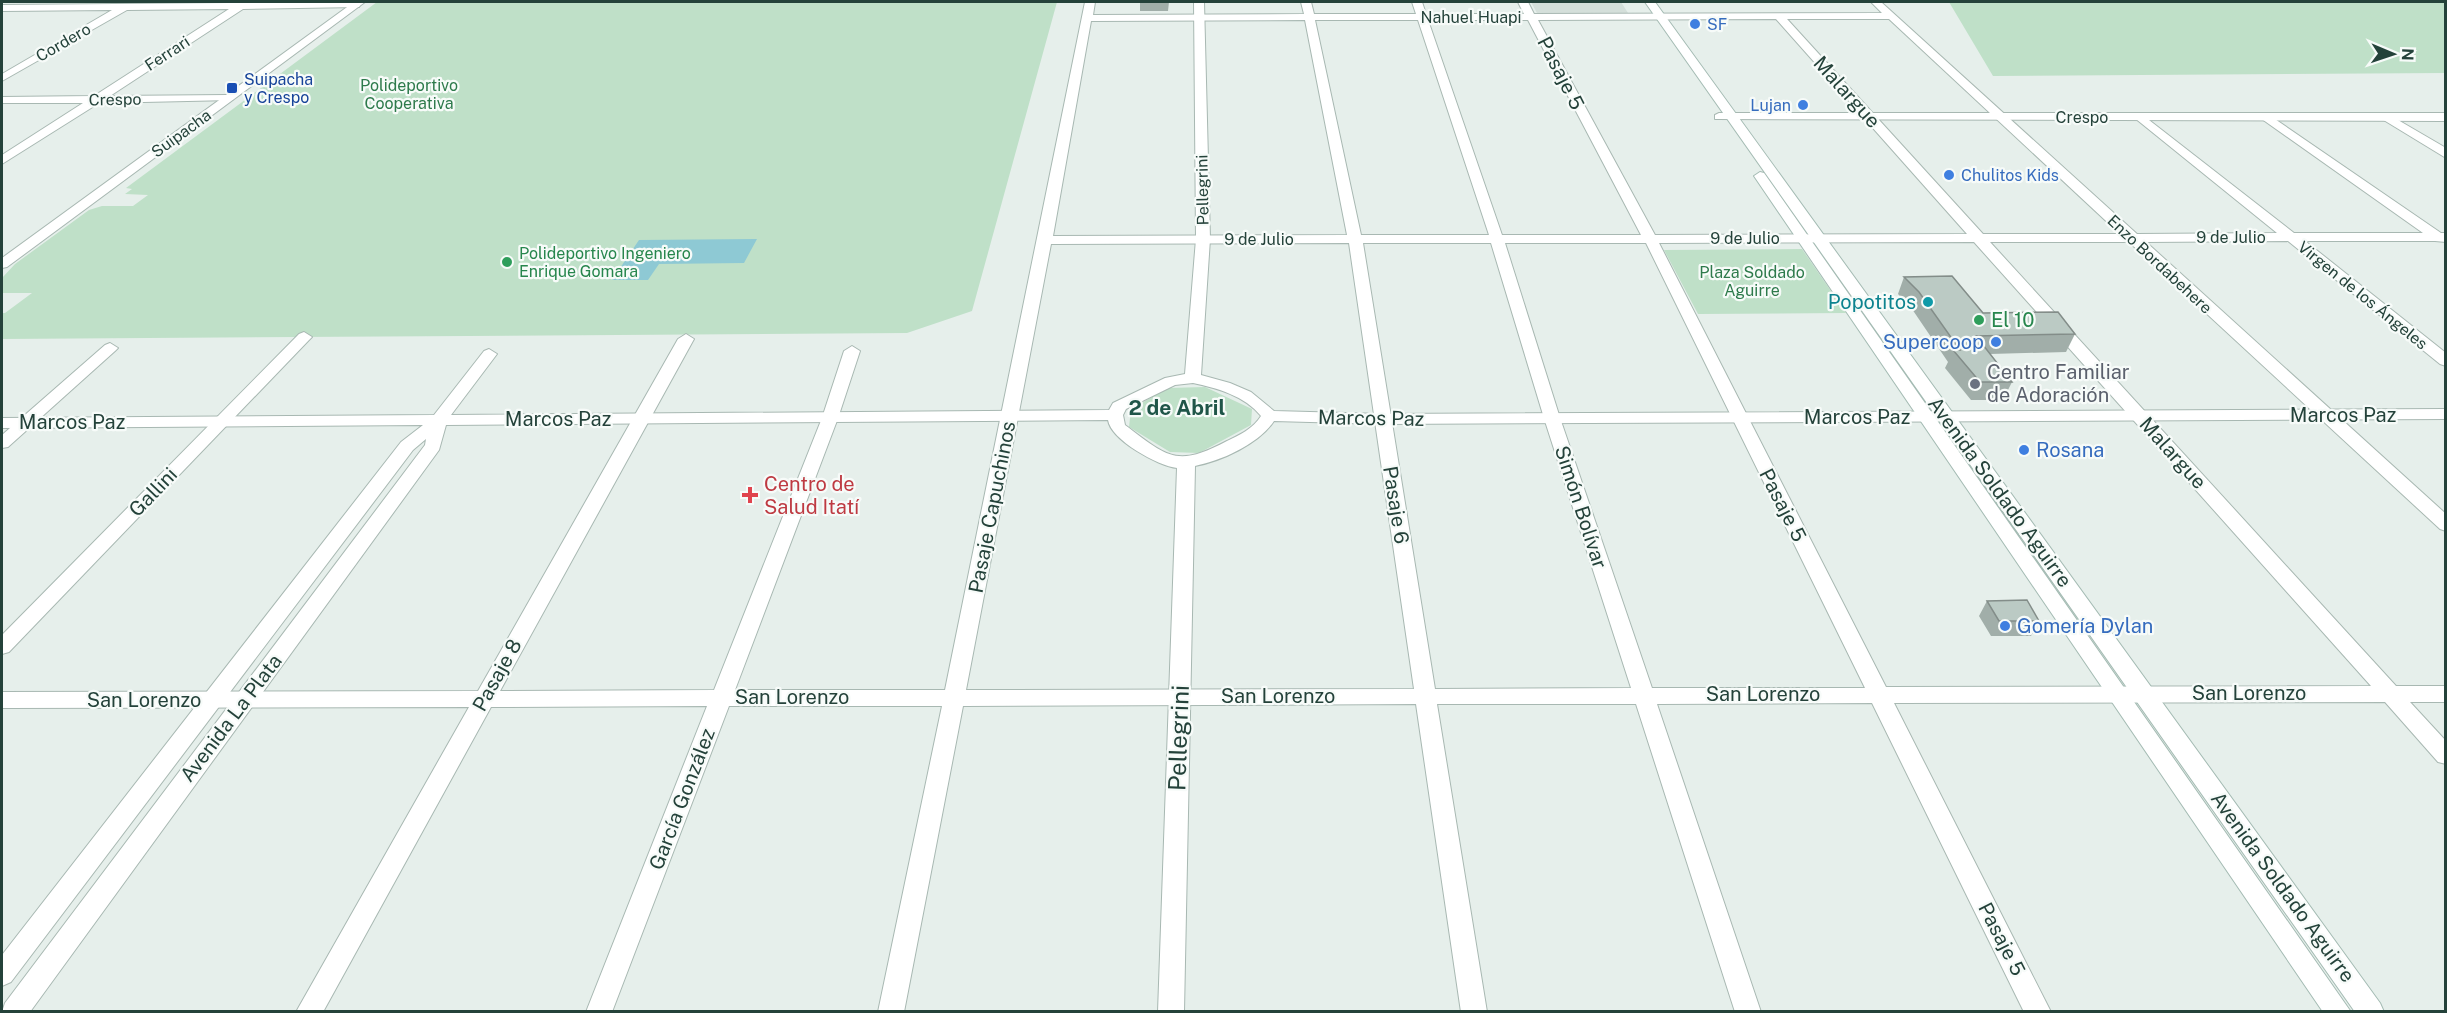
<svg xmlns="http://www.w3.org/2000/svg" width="2447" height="1013" viewBox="0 0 2447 1013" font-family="'Public Sans',sans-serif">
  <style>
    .built { fill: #d4dfda }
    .green { fill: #bfe0c8 }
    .water { fill: #8ec9d4 }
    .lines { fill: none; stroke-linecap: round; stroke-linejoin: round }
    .minor-casing { stroke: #a8b8b2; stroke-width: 2 }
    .tertiary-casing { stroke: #a8b8b2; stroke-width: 2 }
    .secondary-casing { stroke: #a4bbb3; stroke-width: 2 }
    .minor { fill: #fff; fill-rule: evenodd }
    .tertiary { fill: #fff; fill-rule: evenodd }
    .secondary { fill: #fff; fill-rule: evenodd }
    .wall { fill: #a1aea9 }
    .building { fill: #bbcac4; stroke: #838d89; stroke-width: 1.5 }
    .shop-dot { fill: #3f7fe0; stroke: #f7fbf9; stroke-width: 2 }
    .transit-dot { fill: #1a4fb4; stroke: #f7fbf9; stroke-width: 2 }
    .leisure-dot { fill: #2e9e5b; stroke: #f7fbf9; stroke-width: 2 }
    .culture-dot { fill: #0f9aa8; stroke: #f7fbf9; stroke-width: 2 }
    .worship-dot { fill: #6b7280; stroke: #f7fbf9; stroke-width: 2 }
    .health-dot { fill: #e0444e; stroke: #f7fbf9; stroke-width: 2 }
    .labels { text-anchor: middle; stroke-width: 4.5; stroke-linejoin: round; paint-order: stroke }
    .far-street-label { font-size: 16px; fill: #24423a; stroke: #f7fbf9 }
    .far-shop-label { font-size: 16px; fill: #366cbe; stroke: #f7fbf9; text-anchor: start }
    .far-transit-label { font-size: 16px; fill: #164399; stroke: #f7fbf9; text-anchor: start }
    .far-park-label { font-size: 16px; fill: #2d7a4b; stroke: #f7fbf9 }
    .far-leisure-label { font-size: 16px; fill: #27864d; stroke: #f7fbf9; text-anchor: start }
    .street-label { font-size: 20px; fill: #24423a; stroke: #f7fbf9 }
    .culture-label { font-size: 20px; fill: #0d838f; stroke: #f7fbf9; text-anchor: end }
    .leisure-label { font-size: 20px; fill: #27864d; stroke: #f7fbf9; text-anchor: start }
    .shop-label { font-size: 20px; fill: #366cbe; stroke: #f7fbf9; text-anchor: start }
    .worship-label { font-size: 20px; fill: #5b616d; stroke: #f7fbf9; text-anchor: start }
    .health-label { font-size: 20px; fill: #be3a42; stroke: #f7fbf9; text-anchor: start }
    .neighbourhood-label { font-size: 21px; font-weight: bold; fill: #1f5548; stroke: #f7fbf9 }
    .near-street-label { font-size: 24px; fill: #24423a; stroke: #f7fbf9 }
  </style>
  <rect width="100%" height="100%" fill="#e6efeb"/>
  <path class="built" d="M1531,2H1621L1628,13H1537Z"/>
  <path class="green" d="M377,2H1057L972,311L907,333L2,339V313H5L32,293H2V278L15,264L89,210L102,206H133L148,195L125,194L132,189L126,188Z
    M1949,2H2445V73L1993,76Z
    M1802,249L1846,313L1698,314L1664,250Z
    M1205,387L1252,409L1251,425L1199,453L1170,452L1129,427L1131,409L1168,388Z"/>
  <path class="water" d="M757,239L744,263L659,264L648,280H612L639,240Z"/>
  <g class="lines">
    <defs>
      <path id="minor" d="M355,2L360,5L359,7L243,9L110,96L228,95L234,98L232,100L99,103L2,164V155L83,103H2V97L94,96L229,9L127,10L2,81V74L112,10L2,11V5Z
        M1085,2H1095L1093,15L1304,14L1301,2H1311L1314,14H1416L1412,2H1422L1426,14H1524L1518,2H1528L1534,14L1882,13L1871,2H1881L2137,234L2277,233L2136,119V115L2140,113L2294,233H2423L2259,117L2261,115H2269L2441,233H2446V242L2435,241H2305L2446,353V366L2440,364L2288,241L2146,242L2446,514V531L2440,529L2129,242H1990L2396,686H2446V702H2410L2446,741V764L2438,762L2385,702L1894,703L2051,1012H2024L1872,703L1657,704L1761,1012H1735L1636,704H1437L1487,1012H1461L1416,704L963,706L904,1012H878L942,706H729L612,1012H586L707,706L491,707L323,1012H296L469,707L2,708V692L478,691L678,339L686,334L694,339L500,691L714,690L822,418L844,351L852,346L860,351L838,418L735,690H945ZM1776,19L1967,234L1655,235L1538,20ZM1787,19H1889L2120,234H1983ZM1305,20L1347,235L1053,236L1091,21ZM1315,20H1418L1489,235H1361ZM1428,20H1528L1641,235H1502ZM1974,242L2371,686L1886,687L1659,243ZM1349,243L1414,689L966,690L1051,244ZM1363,243H1491L1544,418L1631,688L1435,689ZM1505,243H1646L1865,688H1652L1560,418Z
        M2386,113L2446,148V158L2382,119V115Z
        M304,332L312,337L309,340L9,652L2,654V635L299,334Z
        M110,343L118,348L115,351L8,447L2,448V435L105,345Z"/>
      <path id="tertiary" d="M354,2H365L7,267L2,268V258Z
        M1194,2H1204L1210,239L1201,375L1230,383L1251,392L1274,411L1382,414L2446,409V419L1382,424L1274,421C1259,444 1221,461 1195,466L1184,1012H1158L1177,468C1158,466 1111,440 1108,420L446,425L439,450L30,1012H2L5,1003L425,445L426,439L413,450L11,982L2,986V955L401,442L423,425L2,428V418L434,415L484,351L489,349L497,354L451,415L1109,410L1113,403L1165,378L1185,374L1196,239ZM1193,383C1217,388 1245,396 1261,416C1253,429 1239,435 1227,441C1176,468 1168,457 1125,425L1123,415L1126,409L1175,385Z
        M1719,113H2446V121L1715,119V115Z"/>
      <path id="secondary" d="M1645,2H1655L2380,1003L2384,1012H2355Z
        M1760,172L1764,173L2351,1012H2323L1754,176Z"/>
    </defs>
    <use href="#minor" class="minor-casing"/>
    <use href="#tertiary" class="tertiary-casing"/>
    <use href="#secondary" class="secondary-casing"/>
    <use href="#minor" class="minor"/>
    <use href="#tertiary" class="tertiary"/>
    <use href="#secondary" class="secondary"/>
  </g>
  <path class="wall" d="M1140,2H1169L1168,11H1140Z
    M1904,277L1983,313L2075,334L2066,352L1990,354L2012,382L2003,400H1971L1945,368L1948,362L1912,309L1898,294Z
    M1987,601L2039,621L2031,636H1991L1979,616Z"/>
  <path class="building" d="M1952,276L1983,313L2058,312L2075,334L1976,336L2012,382H1980L1953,350H1960L1919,292L1904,277Z
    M2027,600L2039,621H1999L1987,601Z"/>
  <g class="shop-dot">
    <circle cx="1695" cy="24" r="6"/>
    <circle cx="1803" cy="105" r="6"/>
    <circle cx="1949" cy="175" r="6"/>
    <circle cx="1996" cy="342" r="6"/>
    <circle cx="2024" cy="450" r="6"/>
    <circle cx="2005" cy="626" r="6"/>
  </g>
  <rect class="transit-dot" x="226" y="82" width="12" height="12" rx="3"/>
  <g class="leisure-dot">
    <circle cx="507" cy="262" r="6"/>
    <circle cx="1979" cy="320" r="6"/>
  </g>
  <circle class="culture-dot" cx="1928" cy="302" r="6"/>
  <circle class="worship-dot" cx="1975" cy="384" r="6"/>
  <path class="health-dot" d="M747 486h6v6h6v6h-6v6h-6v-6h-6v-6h6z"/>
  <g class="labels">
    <g class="far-street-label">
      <text x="1471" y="23">Nahuel Huapi</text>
      <text transform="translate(63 42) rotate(-30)" y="6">Cordero</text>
      <text transform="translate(167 53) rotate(-33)" y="6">Ferrari</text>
      <text transform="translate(115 99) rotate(-1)" y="6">Crespo</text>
      <text x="2082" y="123">Crespo</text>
      <text transform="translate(181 133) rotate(-36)" y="6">Suipacha</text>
      <text transform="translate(1202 190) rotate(-91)" y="6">Pellegrini</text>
      <text x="2231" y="243">9 de Julio</text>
      <text x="1745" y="244">9 de Julio</text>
      <text x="1259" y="245">9 de Julio</text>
      <text transform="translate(2160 264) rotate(43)" y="6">Enzo Bordabehere</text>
      <text transform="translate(2363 295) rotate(39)" y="6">Virgen de los Ángeles</text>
    </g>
    <g class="far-shop-label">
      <text x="1707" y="30">SF</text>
      <text x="1791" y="111" text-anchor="end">Lujan</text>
      <text x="1961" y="181">Chulitos Kids</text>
    </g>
    <g class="far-transit-label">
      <text x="244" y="85">Suipacha<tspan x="244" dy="18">y Crespo</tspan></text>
    </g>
    <g class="far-park-label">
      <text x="409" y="91">Polideportivo<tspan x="409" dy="18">Cooperativa</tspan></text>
      <text x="1752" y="278">Plaza Soldado<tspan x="1752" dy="18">Aguirre</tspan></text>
    </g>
    <g class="far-leisure-label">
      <text x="519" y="259">Polideportivo Ingeniero<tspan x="519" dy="18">Enrique Gomara</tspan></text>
    </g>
    <g class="street-label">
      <text transform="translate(1561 73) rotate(63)" y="7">Pasaje 5</text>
      <text transform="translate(1847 92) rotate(48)" y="7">Malargue</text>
      <text x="2343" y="422">Marcos Paz</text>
      <text x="1857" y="424">Marcos Paz</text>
      <text transform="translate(1371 418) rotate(1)" y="7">Marcos Paz</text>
      <text x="558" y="426">Marcos Paz</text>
      <text x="72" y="429">Marcos Paz</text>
      <text transform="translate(2173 453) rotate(48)" y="7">Malargue</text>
      <text transform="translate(153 492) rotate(-46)" y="7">Gallini</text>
      <text transform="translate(2000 492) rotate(54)" y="7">Avenida Soldado Aguirre</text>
      <text transform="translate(1396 505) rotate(81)" y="7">Pasaje 6</text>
      <text transform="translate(1783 505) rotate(63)" y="7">Pasaje 5</text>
      <text transform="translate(992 507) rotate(-79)" y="7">Pasaje Capuchinos</text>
      <text transform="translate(1581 507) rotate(72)" y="7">Simón Bolívar</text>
      <text transform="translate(497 675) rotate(-61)" y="7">Pasaje 8</text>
      <text x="2249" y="700">San Lorenzo</text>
      <text x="1763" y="701">San Lorenzo</text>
      <text x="1278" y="703">San Lorenzo</text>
      <text x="792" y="704">San Lorenzo</text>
      <text x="144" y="707">San Lorenzo</text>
      <text transform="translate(231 718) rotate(-53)" y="7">Avenida La Plata</text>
      <text transform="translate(682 799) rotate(-69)" y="7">García González</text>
      <text transform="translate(2283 887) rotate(54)" y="7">Avenida Soldado Aguirre</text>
      <text transform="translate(2002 939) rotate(63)" y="7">Pasaje 5</text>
    </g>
    <g class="culture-label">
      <text x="1916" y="309">Popotitos</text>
    </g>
    <g class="leisure-label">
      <text x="1991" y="327">El 10</text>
    </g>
    <g class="shop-label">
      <text x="1984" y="349" text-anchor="end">Supercoop</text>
      <text x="2036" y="457">Rosana</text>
      <text x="2017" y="633">Gomería Dylan</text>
    </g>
    <g class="worship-label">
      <text x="1987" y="379">Centro Familiar<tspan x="1987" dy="23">de Adoración</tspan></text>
    </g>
    <g class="health-label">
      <text x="764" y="491">Centro de<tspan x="764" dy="23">Salud Itatí</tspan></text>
    </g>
    <g class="neighbourhood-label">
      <text x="1177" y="415">2 de Abril</text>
    </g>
    <g class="near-street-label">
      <text transform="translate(1179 738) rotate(-88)" y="8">Pellegrini</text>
    </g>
  </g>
  <rect width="2447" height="1013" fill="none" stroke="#24423a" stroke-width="6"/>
  <g transform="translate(2393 54) rotate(92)" stroke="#f7fbf9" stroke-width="4.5" paint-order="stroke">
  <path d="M0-4.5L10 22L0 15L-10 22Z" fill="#24423a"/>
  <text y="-9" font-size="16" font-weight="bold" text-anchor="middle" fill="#24423a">N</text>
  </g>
</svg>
